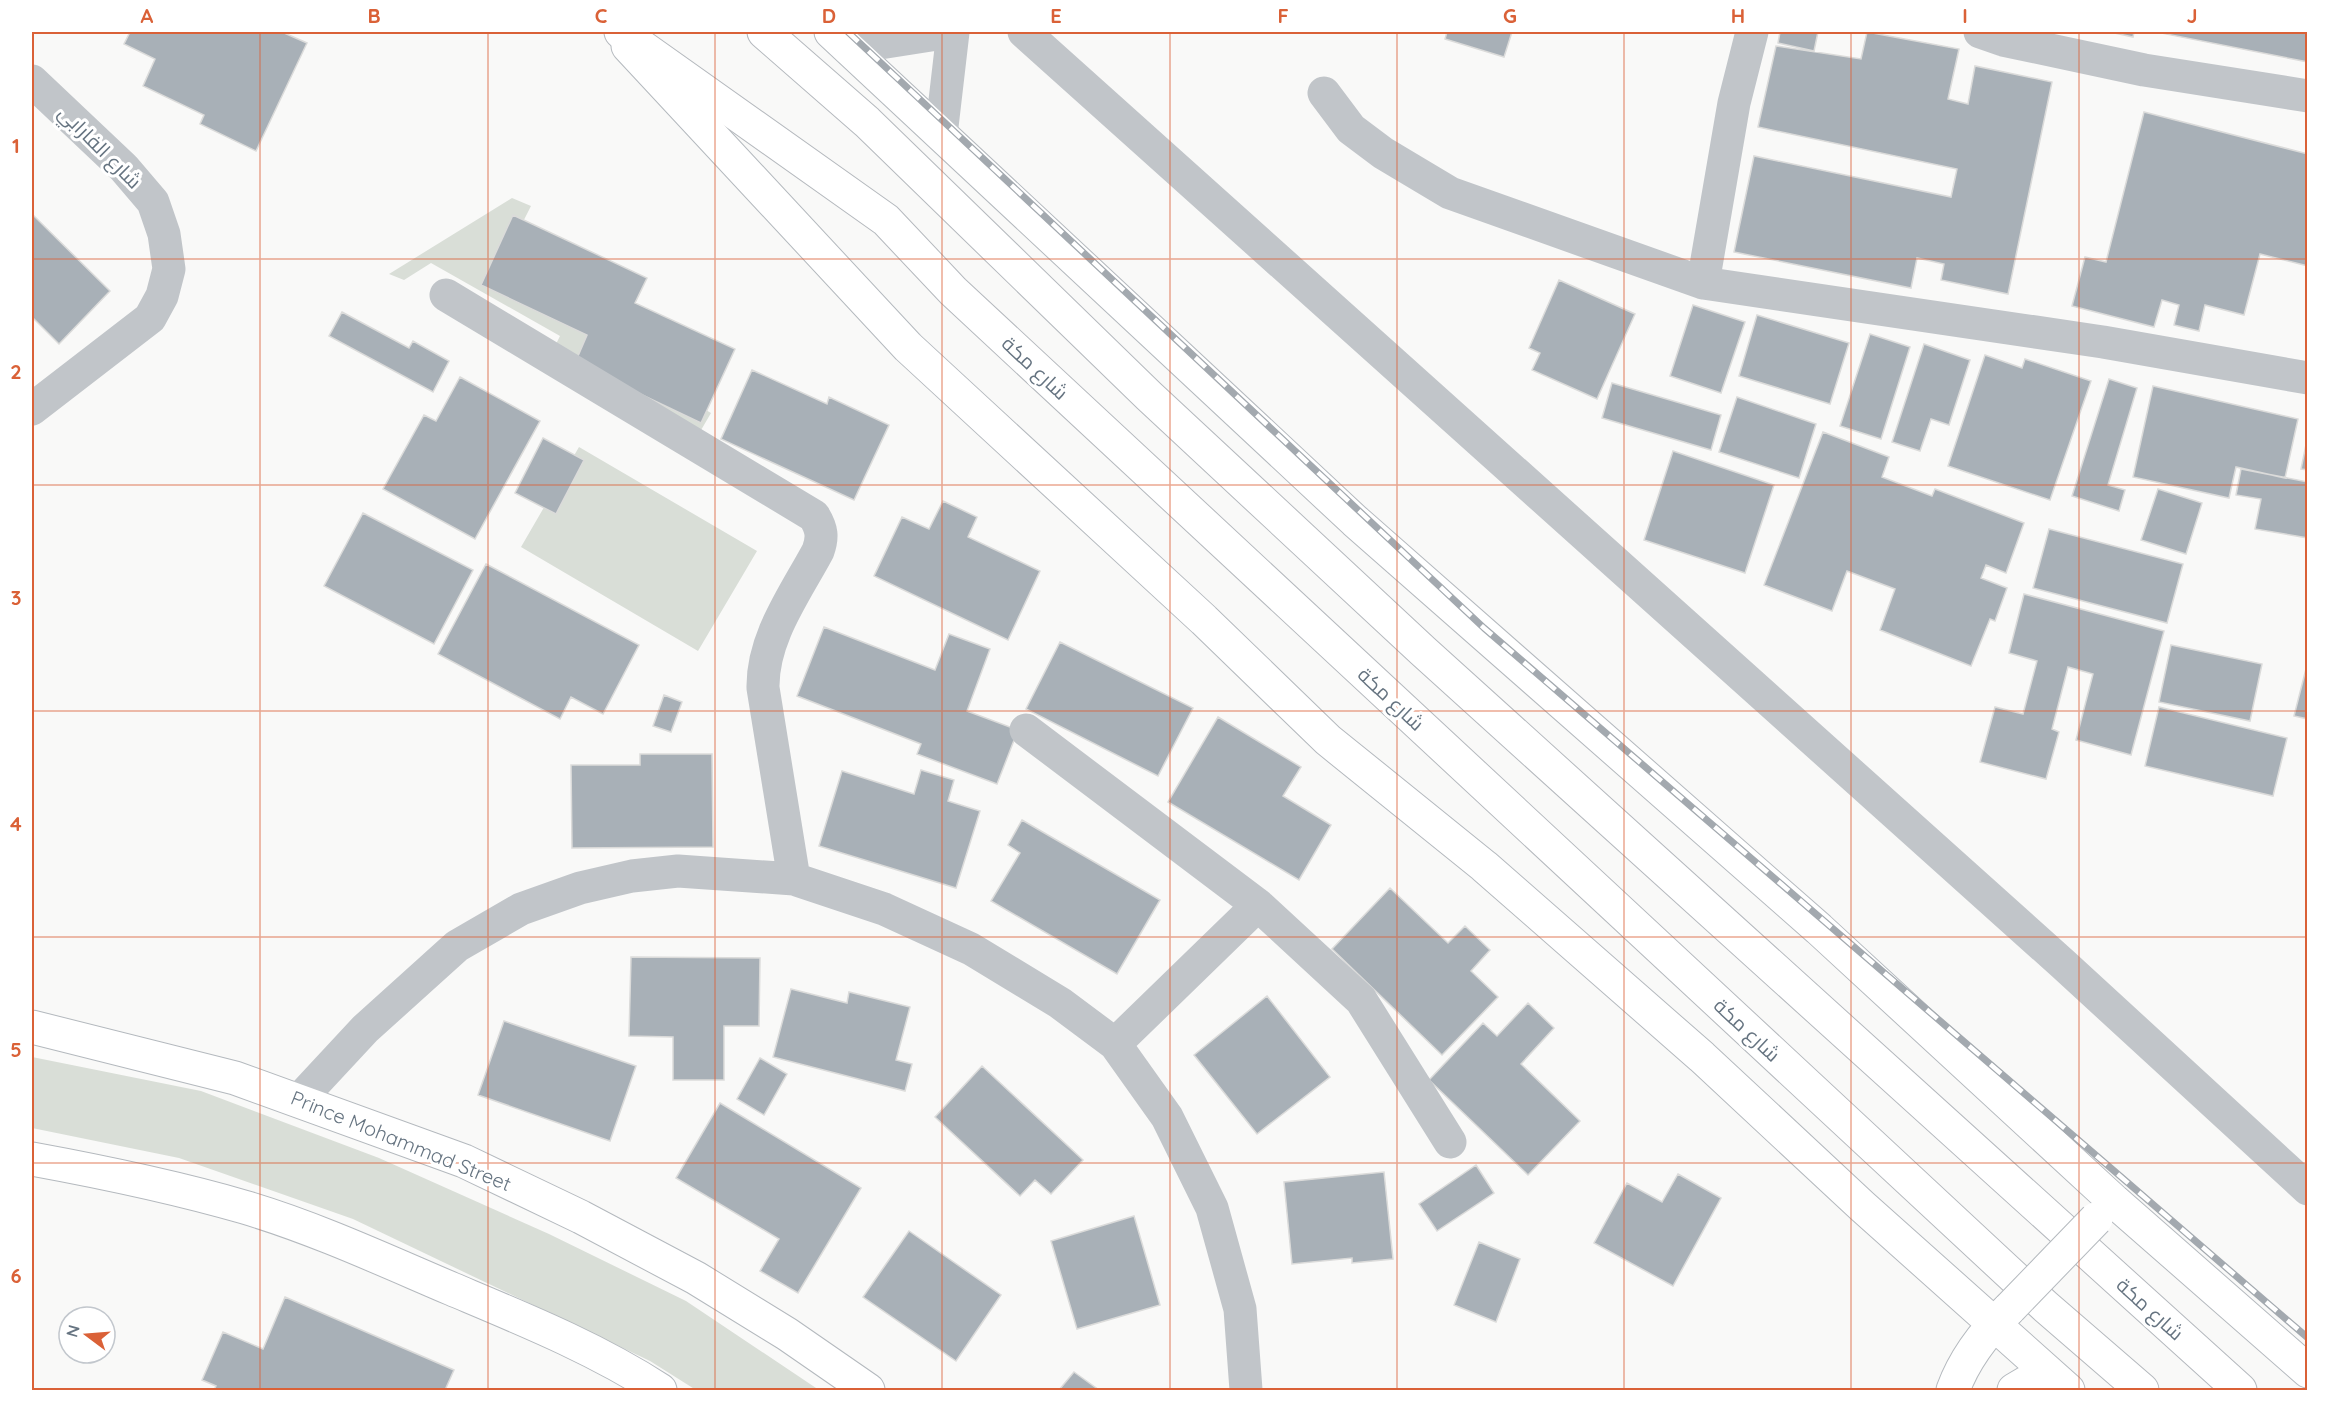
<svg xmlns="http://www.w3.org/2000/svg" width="2339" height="1422" viewBox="0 0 2339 1422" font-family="Quicksand,Cairo,sans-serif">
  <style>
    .green { fill: #d9ded7 }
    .building { fill: #a8b0b7; stroke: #dbdbda; stroke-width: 1.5 }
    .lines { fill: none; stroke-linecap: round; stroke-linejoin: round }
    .secondary-casing { stroke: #b4b9be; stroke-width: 35 }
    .primary-casing { stroke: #b5b9be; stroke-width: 35 }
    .street { stroke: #c1c5c9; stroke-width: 33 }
    .secondary { stroke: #fff; stroke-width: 33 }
    .primary { stroke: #fff; stroke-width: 33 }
    .rail-casing { stroke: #a3a9af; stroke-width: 7 }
    .rail { stroke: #fff; stroke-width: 4.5; stroke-dasharray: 14; stroke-linecap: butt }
    .secondary-bridge-casing { stroke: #b4b9be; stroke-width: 35; stroke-linecap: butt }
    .secondary-bridge { stroke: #fff; stroke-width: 33 }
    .grid { fill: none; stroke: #da6137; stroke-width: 1.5; stroke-opacity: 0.55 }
    .labels { text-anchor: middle; stroke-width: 6; stroke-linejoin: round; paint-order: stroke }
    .street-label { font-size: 20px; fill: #667481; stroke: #fff }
    .neatline { fill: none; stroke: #da6137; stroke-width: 2 }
    .grid-label { font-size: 20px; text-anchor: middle; font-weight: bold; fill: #da6137 }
  </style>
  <rect width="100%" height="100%" fill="#f9f9f8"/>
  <path class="green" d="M512,198L531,206L501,265L609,327L598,346L711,413L697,437L553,350L560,336L431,263L404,280L389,274Z
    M579,447L757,551L698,651L521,547Z
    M32,1057L201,1091L379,1158L549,1234L686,1301L819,1390H696L650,1361L353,1219L179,1158L32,1128Z"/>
  <path class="building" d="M130,32H282L307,43L256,151L200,124L204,115L143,86L155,59L124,44Z
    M1447,32H1512L1504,57L1445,39Z
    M1780,32H1818L1814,51L1778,43Z
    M1867,32L1959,49L1948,99L1968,104L1975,66L2052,82L2008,294L1941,280L1944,264L1917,258L1911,288L1734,252L1754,156L1951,197L1957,169L1758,127L1776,46L1861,59Z
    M2110,32H2134L2133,37Z
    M2308,32V62L2161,33V32Z
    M2144,112L2308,154V266L2260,254L2244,315L2205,305L2199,331L2174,325L2179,305L2162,300L2154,327L2072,306L2085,257L2106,262Z
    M32,214L110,291L59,344L32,317Z
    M513,215L647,278L635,303L735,349L701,423L575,363L587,335L481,285Z
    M1559,280L1635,314L1597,399L1532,370L1540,353L1529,348Z
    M1693,305L1745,322L1721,393L1670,376Z
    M342,312L409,348L413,341L449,361L433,392L329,336Z
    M1757,315L1849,343L1830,404L1739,376Z
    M1870,334L1910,347L1881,439L1840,426Z
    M1924,344L1970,360L1949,425L1931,419L1920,451L1892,442Z
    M1985,355L2022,368L2025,359L2091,381L2050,500L1948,466Z
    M752,370L827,404L829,397L889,425L854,500L721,439Z
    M460,377L540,421L475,539L383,489L424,415L436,421Z
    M2109,379L2137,388L2108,485L2125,490L2119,511L2072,496Z
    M1612,383L1721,415L1711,450L1602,418Z
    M2153,386L2298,419L2285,478L2236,467L2229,498L2133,477Z
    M1737,397L1816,424L1799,478L1719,452Z
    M1823,432L1889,457L1882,477L1932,496L1935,489L2024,523L2006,573L1986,565L1981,578L2007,588L1995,621L1990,619L1971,666L1880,630L1895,589L1847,571L1832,611L1764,585Z
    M2308,435V470L2301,469Z
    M543,438L584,460L556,514L515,493Z
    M1673,451L1774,485L1745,573L1644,540Z
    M2241,469L2308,482V538L2255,529L2261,499L2236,495Z
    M2158,489L2202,503L2186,554L2141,540Z
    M943,501L977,517L968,537L1040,571L1008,640L874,576L902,517L929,529Z
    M363,513L473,570L434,644L324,586Z
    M2049,529L2183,564L2167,623L2033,588Z
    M486,564L639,645L603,714L571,697L560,719L438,654Z
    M2024,594L2164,631L2131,755L2076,740L2093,674L2068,667L2052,729L2059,732L2046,779L1980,762L1995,707L2023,714L2037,661L2009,653Z
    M824,627L935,670L949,634L990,649L967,711L1018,730L997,784L917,754L921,744L797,696Z
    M1060,642L1193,708L1158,776L1026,709Z
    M2171,645L2262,664L2250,721L2159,702Z
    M2308,661V719L2294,716Z
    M664,695L682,702L671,732L653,726Z
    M2159,707L2287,738L2273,796L2145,766Z
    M1218,717L1301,767L1283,796L1331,825L1299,880L1168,802Z
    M640,754H712L713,847L572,848L571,765H640Z
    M921,770L954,780L948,801L980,811L956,888L819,846L842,771L914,794Z
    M1022,820L1160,900L1117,974L991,901L1020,853L1008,845Z
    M1390,888L1448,943L1465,926L1490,950L1471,971L1498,997L1442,1055L1332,949Z
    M631,957L760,958L759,1026H724V1080H673V1037L629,1036Z
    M791,989L847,1003L849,992L910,1007L896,1060L912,1064L905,1091L773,1057Z
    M1267,996L1330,1077L1257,1134L1194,1055Z
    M1528,1003L1554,1028L1521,1064L1580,1121L1528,1175L1429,1080L1483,1023L1497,1036Z
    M504,1021L636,1066L610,1141L478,1095Z
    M760,1058L787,1074L764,1115L737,1099Z
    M982,1066L1083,1160L1051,1194L1035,1180L1020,1196L935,1117Z
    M720,1103L861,1188L798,1293L760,1271L779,1239L676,1178Z
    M1476,1165L1494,1193L1437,1231L1419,1204Z
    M1384,1172L1393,1259L1352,1263V1258L1292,1264L1284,1182Z
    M1678,1174L1721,1198L1673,1286L1594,1243L1627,1183L1662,1202Z
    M1134,1216L1160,1305L1077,1329L1051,1241Z
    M909,1231L1001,1295L956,1361L863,1297Z
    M1479,1242L1520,1259L1496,1322L1454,1305Z
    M285,1297L454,1370L445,1390H214L216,1386L202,1380L223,1332L263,1349Z
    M1074,1372L1099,1390H1059Z"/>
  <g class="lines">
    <defs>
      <path id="secondary" d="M831,32L1355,521L1819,929L2114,1201L2308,1371
        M628,46L908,347L1204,620L1328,740L1484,866L1702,1057L1862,1206L2068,1390
        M32,1027L235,1078L464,1161L581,1217L696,1278L787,1334L868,1390
        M32,1159C103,1172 175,1187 244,1207C315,1228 384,1260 452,1289C523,1319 595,1348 660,1390
        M1953,1390C1964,1360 1985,1332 2009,1309
        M2014,1390L2046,1371"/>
      <path id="primary" d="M621,32L886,220L953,291L2046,1307L2142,1390
        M764,32L867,122L1149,396L1423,651L2240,1390"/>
    </defs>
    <use href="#secondary" class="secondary-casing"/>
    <use href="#primary" class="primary-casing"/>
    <path class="street" d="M1024,32L2063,964L2308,1189
      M1980,32L2003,40L2144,70L2308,96
      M848,48L950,32
      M32,81L124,168L153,202L164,234L169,269L162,296L150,318L32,409
      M1324,93L1351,129L1383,153L1450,193L1703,283L2103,342L2308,378
      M941,135L953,32
      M1703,283L1734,103L1752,32
      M446,295L814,516C822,529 823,537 818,551C795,594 762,638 763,688L794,879
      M1026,730L1258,905L1361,1000L1450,1142
      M1115,1044L1258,905
      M299,1100L365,1029L457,946L521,909L580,888L632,876L678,871L794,879L884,909L971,949L1060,1003L1115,1044L1167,1117L1212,1208L1240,1309L1246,1390"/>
    <use href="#secondary" class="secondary"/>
    <use href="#primary" class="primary"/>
    <defs>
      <path id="rail" d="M848,32L1484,628L2308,1338"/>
    </defs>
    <use href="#rail" class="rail-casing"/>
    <use href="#rail" class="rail"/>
    <defs>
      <path id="secondary-bridge" d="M2010,1308L2096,1219"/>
    </defs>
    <use href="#secondary-bridge" class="secondary-bridge-casing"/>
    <use href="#secondary-bridge" class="secondary-bridge"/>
  </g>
  <path class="grid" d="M260,32V1390M488,32V1390M715,32V1390M942,32V1390M1170,32V1390M1397,32V1390M1624,32V1390M1851,32V1390M2079,32V1390M32,259H2308M32,485H2308M32,711H2308M32,937H2308M32,1163H2308"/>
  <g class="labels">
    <g class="street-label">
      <text transform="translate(100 147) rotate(45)" y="7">شارع الفارابي</text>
      <text transform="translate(1035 368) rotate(43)" y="7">شارع مكة</text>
      <text transform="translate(1391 699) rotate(43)" y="7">شارع مكة</text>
      <text transform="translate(1747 1030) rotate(43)" y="7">شارع مكة</text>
      <text transform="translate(401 1141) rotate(22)" y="7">Prince Mohammad Street</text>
      <text transform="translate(2150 1309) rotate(42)" y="7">شارع مكة</text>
    </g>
  </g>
  <rect width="2339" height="1422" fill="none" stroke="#ffffff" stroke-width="66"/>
  <g transform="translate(87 1335) rotate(286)"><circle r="28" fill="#ffffff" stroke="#c2c7cd" stroke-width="1.5"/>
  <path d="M0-4.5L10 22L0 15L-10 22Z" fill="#da6137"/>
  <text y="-9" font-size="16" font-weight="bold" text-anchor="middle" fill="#667481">N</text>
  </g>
  <rect x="33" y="33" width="2273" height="1356" class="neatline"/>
  <g class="grid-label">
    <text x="147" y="23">A</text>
    <text x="374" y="23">B</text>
    <text x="601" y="23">C</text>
    <text x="829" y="23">D</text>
    <text x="1056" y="23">E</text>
    <text x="1283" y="23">F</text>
    <text x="1510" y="23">G</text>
    <text x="1738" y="23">H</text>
    <text x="1965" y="23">I</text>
    <text x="2192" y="23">J</text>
    <text x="16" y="153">1</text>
    <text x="16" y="379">2</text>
    <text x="16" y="605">3</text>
    <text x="16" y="831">4</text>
    <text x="16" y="1057">5</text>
    <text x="16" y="1283">6</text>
  </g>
</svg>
